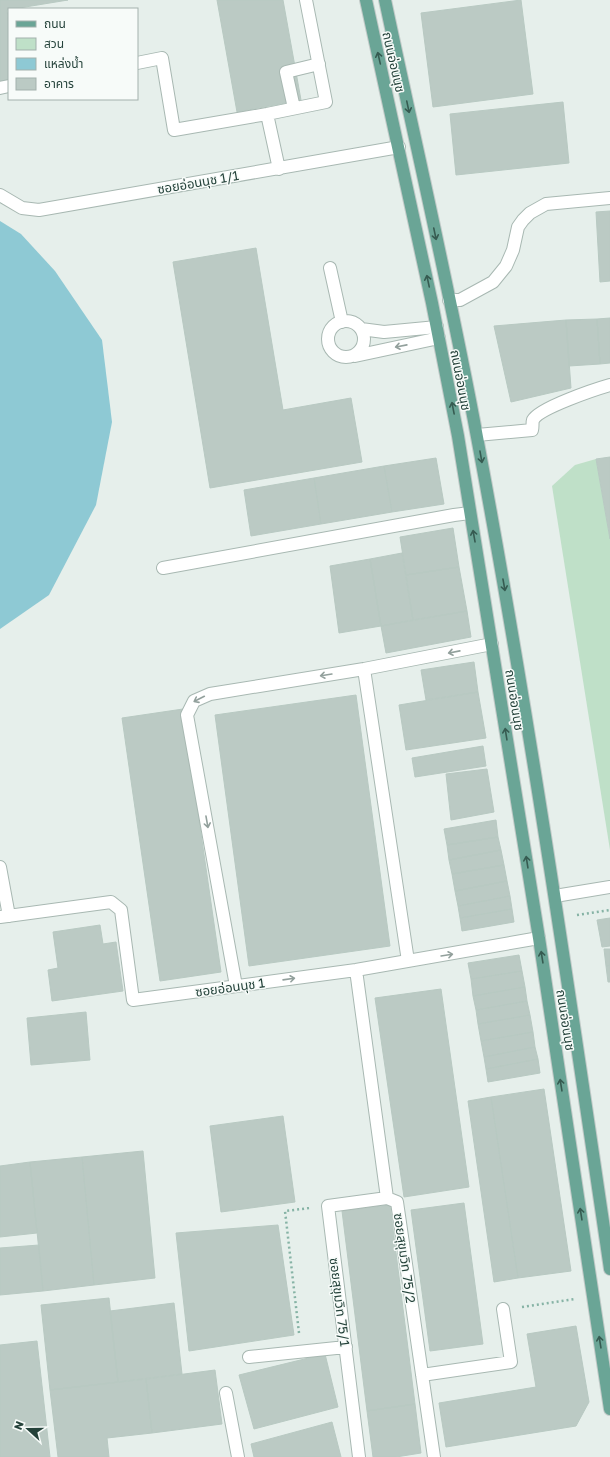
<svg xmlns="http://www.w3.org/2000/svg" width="610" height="1457" viewBox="0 0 610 1457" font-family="'Golos Text','Noto Sans Thai',sans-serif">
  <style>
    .green { fill: #bfe0c8 }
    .water { fill: #8ec9d4 }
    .building { fill: #bbcac4; stroke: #b8c9c2 }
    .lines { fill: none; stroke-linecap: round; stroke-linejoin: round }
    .minor-casing { stroke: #a8b8b2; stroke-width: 14 }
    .major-casing { stroke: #c2cac8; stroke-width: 14 }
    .path { stroke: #86b3a5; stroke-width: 2.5; stroke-dasharray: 2 3; stroke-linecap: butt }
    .minor { stroke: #fff; stroke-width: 12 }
    .major { stroke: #6aa596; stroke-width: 12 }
    .oneway { stroke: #365b51 }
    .oneway2 { stroke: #92a09c }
    .labels { text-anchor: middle; stroke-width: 3; stroke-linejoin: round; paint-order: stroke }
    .street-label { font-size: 13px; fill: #24423a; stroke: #f7fbf9 }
  </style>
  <rect width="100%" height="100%" fill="#e6efeb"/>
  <path class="green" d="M596,459L610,539V850L552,486L575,465Z"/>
  <path class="water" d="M0,221L21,234L55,271L102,340L112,422L96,505L49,595L0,629Z"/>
  <path class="building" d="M0,0H68L7,10L9,25V80L0,82Z
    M217,0H283L301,100L237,112Z
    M521,0L533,94L433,107L421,13Z
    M563,102L569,163L456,175L450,114Z
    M610,211V281L600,282L596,212Z
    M256,248L283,410L351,398L362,462L210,488L173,262Z
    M610,318V363L600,364L597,319Z
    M597,319L600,364L569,366L566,320Z
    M566,320L571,388L511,402L494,326Z
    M610,457V539L596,459Z
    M436,458L444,504L392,512L384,466Z
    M384,466L392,512L321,524L314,478Z
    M314,478L321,524L251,536L244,490Z
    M453,528L459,567L406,575L400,537Z
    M402,553L413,620L381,626L370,559Z
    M370,559L381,626L339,633L330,566Z
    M459,567L467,611L413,620L406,575Z
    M467,611L471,637L386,653L381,626Z
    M474,662L478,692L426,700L421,670Z
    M478,692L486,738L406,750L399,705Z
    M356,695L390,946L249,966L215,715Z
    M183,709L221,972L160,981L122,718Z
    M483,746L486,766L415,777L412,758Z
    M487,769L494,812L451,820L446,774Z
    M496,820L498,837L447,845L444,829Z
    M498,837L501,850L449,860L447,845Z
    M501,850L504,865L452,874L449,860Z
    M504,865L507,881L455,891L452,874Z
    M507,881L510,896L458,906L455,891Z
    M510,896L512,909L460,918L458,906Z
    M512,909L514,922L462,931L460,918Z
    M610,918V946L602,947L597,920Z
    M100,925L103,944L116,942L123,991L52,1001L48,970L58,968L53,932Z
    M604,949H610V965L606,966Z
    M519,955L522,971L471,979L468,963Z
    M610,965V982H608L606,966Z
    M522,971L525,987L473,996L471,979Z
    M525,987L527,1001L476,1010L473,996Z
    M441,989L469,1187L404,1197L375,998Z
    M527,1001L530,1015L478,1024L476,1010Z
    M86,1012L90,1060L31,1065L27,1018Z
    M530,1015L533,1032L481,1041L478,1024Z
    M533,1032L535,1047L484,1057L481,1041Z
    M535,1047L538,1059L486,1069L484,1057Z
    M538,1059L540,1073L488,1082L486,1069Z
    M544,1089L571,1271L518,1278L491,1097Z
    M491,1097L518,1278L494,1282L468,1101Z
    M283,1116L295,1202L221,1212L210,1126Z
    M143,1151L155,1278L94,1285L82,1157Z
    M82,1157L94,1285L43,1291L30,1162Z
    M30,1162L37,1233L0,1237V1166Z
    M464,1203L483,1344L430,1351L411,1210Z
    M390,1205L415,1404L367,1411L342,1211Z
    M278,1225L294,1335L189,1351L176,1233Z
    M39,1245L43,1291L0,1295V1248Z
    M109,1298L118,1382L50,1390L41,1305Z
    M174,1303L182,1374L118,1382L110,1311Z
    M576,1326L589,1402L576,1426L446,1447L439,1403L536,1387L527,1334Z
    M37,1341L50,1457H0V1345Z
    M325,1354L338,1407L254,1429L239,1375Z
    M215,1370L222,1424L152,1433L146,1379Z
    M146,1379L152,1433L107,1438L109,1457H58L50,1390Z
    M415,1404L421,1453L396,1457H373L367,1411Z
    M332,1422L341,1457H254L251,1444Z"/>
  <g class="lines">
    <defs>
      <path id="minor" d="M137,63L162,58L174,130L267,114L326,102L306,0
        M0,88L9,86
        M294,108L286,72L319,64
        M267,114L279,169
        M0,195L22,208L39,210L399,147
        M330,268L342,322
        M449,300H460L493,282L506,266L513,250L518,227L523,220L530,213L546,204L610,198
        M328 339a18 18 0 1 1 36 0a18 18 0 1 1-36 0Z
        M361,329L384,332L437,327
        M355,356L439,338
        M477,435L532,430C533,427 532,423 533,420C539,408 596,389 610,385
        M163,568L454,515L470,513
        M364,669L408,961
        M0,867L9,916
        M555,896L610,887
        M0,917L111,902L121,910L133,1000L356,970L539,938
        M356,970L387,1198
        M236,986L187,715L194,701L210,694L364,669L492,644
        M249,1357L346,1347
        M422,1375L511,1362L503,1309
        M226,1393L238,1457
        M359,1457L328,1206L387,1198L397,1202L434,1457"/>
      <path id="major" d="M366,0L432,303L458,436L539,938L610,1409
        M385,0C416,146 450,291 477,437C529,714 569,991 610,1269"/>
    </defs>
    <use href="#minor" class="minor-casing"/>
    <use href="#major" class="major-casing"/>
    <path class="path" d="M577,915L610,910
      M522,1307L575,1299
      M299,1333L285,1211L310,1208"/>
    <use href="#minor" class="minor"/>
    <use href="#major" class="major"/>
  </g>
  <defs><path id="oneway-shaft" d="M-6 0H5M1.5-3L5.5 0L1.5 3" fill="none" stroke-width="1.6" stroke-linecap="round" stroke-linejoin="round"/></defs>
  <g class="oneway">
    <use href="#oneway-shaft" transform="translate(379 58) rotate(-103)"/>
    <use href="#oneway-shaft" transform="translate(408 107) rotate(78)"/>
    <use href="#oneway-shaft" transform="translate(435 234) rotate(78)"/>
    <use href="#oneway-shaft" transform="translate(428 281) rotate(-102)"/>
    <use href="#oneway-shaft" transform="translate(453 408) rotate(-101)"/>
    <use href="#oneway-shaft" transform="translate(481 457) rotate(80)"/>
    <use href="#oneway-shaft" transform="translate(474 536) rotate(-100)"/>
    <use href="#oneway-shaft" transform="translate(504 585) rotate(80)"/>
    <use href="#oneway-shaft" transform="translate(506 734) rotate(-99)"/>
    <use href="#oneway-shaft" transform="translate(527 862) rotate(-99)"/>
    <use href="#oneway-shaft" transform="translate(542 957) rotate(-99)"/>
    <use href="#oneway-shaft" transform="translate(561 1085) rotate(-99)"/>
    <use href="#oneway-shaft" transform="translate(581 1214) rotate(-99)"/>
    <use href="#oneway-shaft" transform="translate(600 1342) rotate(-99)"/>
  </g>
  <g class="oneway2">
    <use href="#oneway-shaft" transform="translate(401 346) rotate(169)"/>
    <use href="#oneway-shaft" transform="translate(454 652) rotate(169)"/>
    <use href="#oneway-shaft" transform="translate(326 675) rotate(171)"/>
    <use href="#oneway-shaft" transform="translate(199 699) rotate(153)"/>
    <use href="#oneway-shaft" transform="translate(207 822) rotate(80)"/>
    <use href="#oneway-shaft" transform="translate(447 955) rotate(-9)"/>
    <use href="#oneway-shaft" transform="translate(289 979) rotate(-8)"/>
  </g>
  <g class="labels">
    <g class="street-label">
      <text transform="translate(394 62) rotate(77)" y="5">ถนนอ่อนนุช</text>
      <text transform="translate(198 182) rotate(-10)" y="5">ซอยอ่อนนุช 1/1</text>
      <text transform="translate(461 380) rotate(79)" y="5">ถนนอ่อนนุช</text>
      <text transform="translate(515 700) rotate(81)" y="5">ถนนอ่อนนุช</text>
      <text transform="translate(230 987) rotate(-8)" y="5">ซอยอ่อนนุช 1</text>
      <text transform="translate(566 1020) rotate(81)" y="5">ถนนอ่อนนุช</text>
      <text transform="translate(405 1258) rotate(82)" y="5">ซอยสุขุมวิท 75/2</text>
      <text transform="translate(340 1302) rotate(83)" y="5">ซอยสุขุมวิท 75/1</text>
    </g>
  </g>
  <rect x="8" y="8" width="130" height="92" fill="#f7fbf9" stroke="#a3b1ad"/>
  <rect x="16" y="21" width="20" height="6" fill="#6aa596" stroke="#a3b1ad"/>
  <text x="44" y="28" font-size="12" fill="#24423a">ถนน</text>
  <rect x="16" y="38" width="20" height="12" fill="#bfe0c8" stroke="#a3b1ad"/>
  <text x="44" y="48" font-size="12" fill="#24423a">สวน</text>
  <rect x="16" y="58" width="20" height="12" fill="#8ec9d4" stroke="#a3b1ad"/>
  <text x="44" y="68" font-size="12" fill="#24423a">แหล่งน้ำ</text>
  <rect x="16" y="78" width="20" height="12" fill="#bbcac4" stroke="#a3b1ad"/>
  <text x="44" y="88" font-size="12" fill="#24423a">อาคาร</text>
  <g transform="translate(28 1429) rotate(291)" stroke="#f7fbf9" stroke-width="3" paint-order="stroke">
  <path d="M0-3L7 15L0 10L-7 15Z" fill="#24423a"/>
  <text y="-6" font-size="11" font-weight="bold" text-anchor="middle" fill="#24423a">N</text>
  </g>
</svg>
